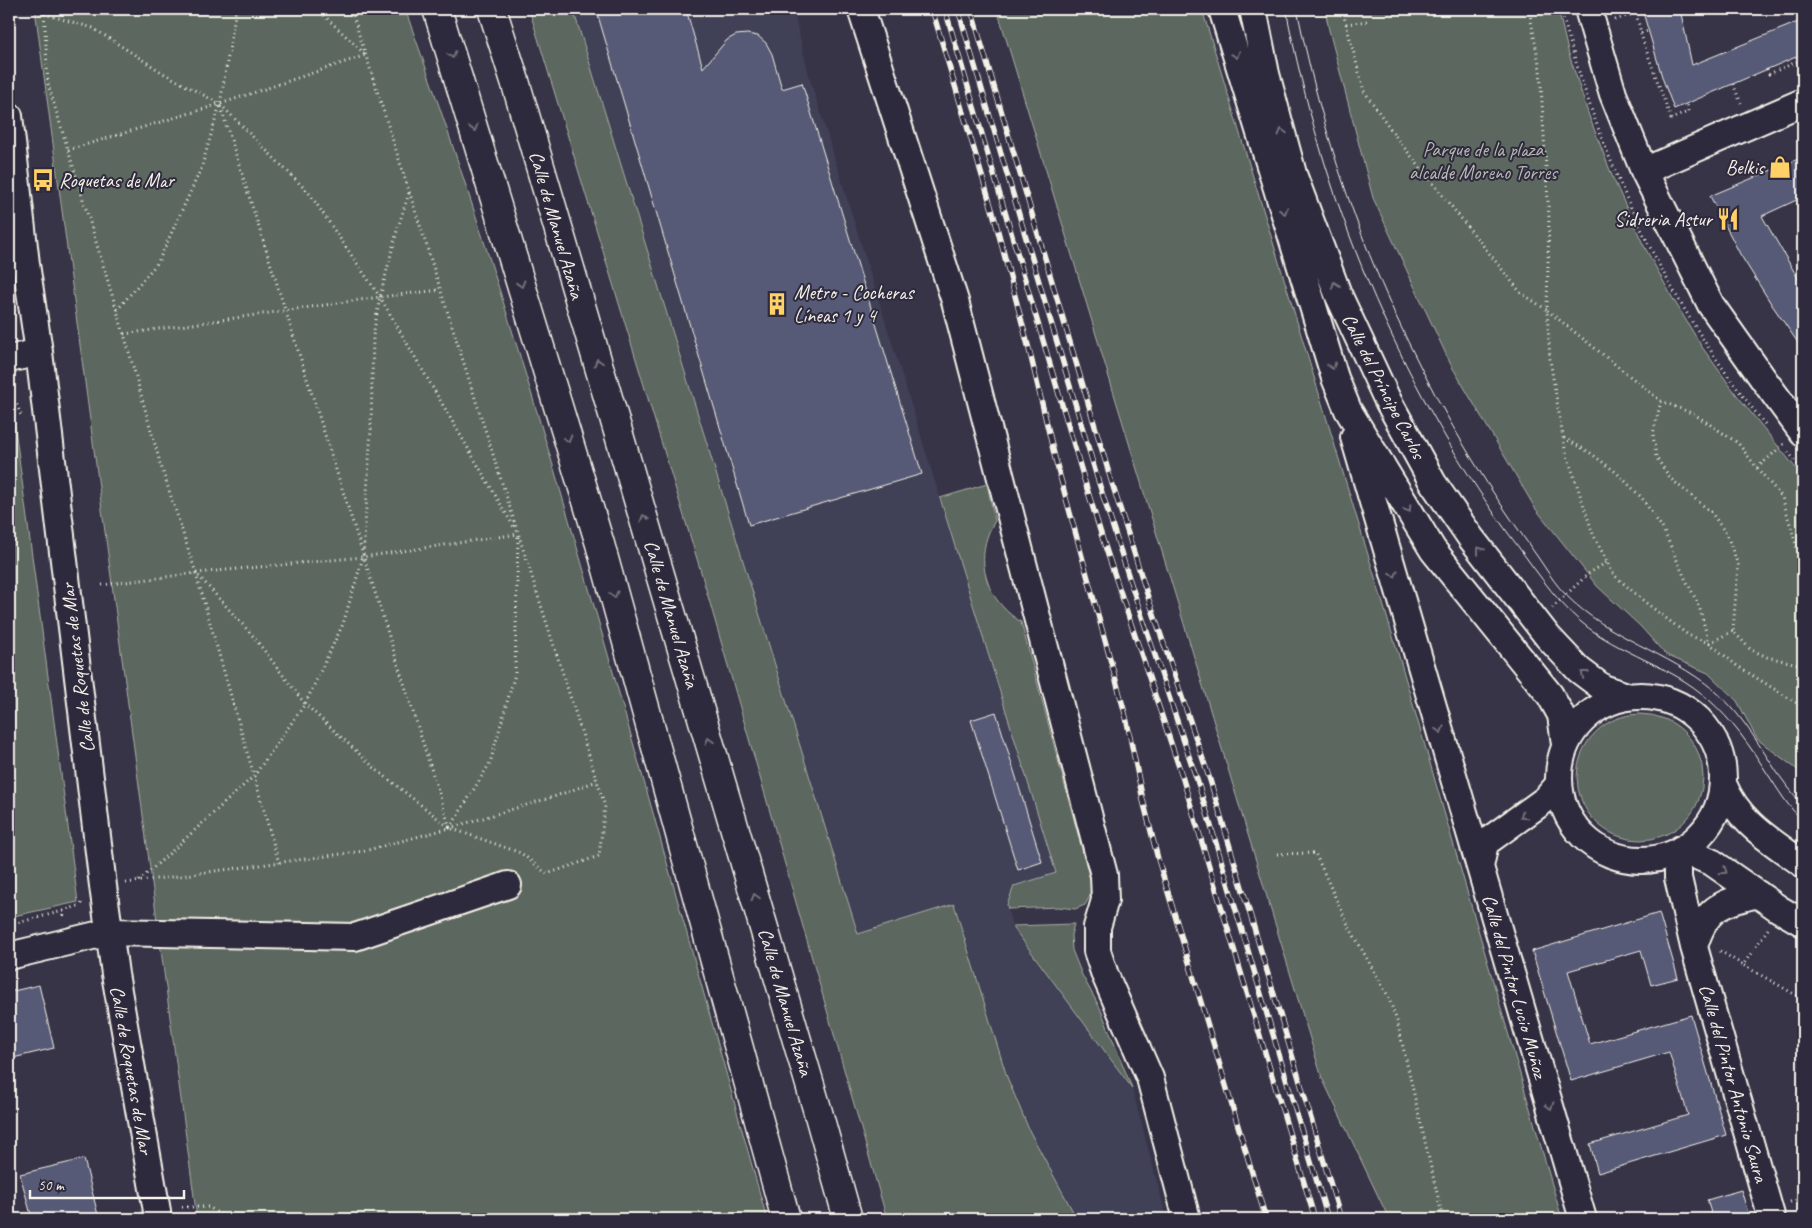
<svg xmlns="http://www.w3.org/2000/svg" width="1812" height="1228" viewBox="0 0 1812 1228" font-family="Caveat,sans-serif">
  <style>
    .built { fill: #413f56 }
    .green { fill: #5c685e; stroke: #a8aca3 }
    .building { fill: #575a76; stroke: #f4f1e8 }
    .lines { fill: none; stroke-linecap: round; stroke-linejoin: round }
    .minor-casing { stroke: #f4f1e8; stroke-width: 30 }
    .highway-casing { stroke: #f4f1e8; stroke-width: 31 }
    .path { stroke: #f4f1e8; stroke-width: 3; stroke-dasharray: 1 4; stroke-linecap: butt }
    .minor { stroke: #2f2a3d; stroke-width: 26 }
    .highway { stroke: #2f2a3d; stroke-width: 28 }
    .tram { stroke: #f4f1e8; stroke-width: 1 }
    .rail-casing { stroke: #f4f1e8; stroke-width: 5.5 }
    .rail { stroke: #2f2a3d; stroke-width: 4; stroke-dasharray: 11; stroke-linecap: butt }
    .oneway { stroke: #747079 }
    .labels { text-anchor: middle; stroke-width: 4; stroke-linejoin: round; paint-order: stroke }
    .park-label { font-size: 20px; fill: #b7bab1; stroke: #2f2a3d }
    .poi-label { font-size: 20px; fill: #f4f1e8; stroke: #2f2a3d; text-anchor: end }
    .street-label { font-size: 20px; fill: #f4f1e8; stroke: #2f2a3d }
  </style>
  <rect width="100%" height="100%" fill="#373448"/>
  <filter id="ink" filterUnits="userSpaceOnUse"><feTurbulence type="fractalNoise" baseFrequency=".02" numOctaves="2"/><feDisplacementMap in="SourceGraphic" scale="10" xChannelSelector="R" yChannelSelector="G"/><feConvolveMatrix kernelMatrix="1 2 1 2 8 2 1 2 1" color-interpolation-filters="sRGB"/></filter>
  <g filter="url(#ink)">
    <path class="built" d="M573,9H793L810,79L1057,874L1007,905L1012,926L1132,1088L1167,1219H1077L1030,1132L1007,1077L954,904L858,934Z"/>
    <path class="green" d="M35,9H405C481,219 545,435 607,651C661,840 714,1030 767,1219H197Z
      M529,9H573L858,934L954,904L1007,1077L1030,1132L1077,1219H887L701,572Z
      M997,9H1202L1401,663L1562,1219H1389L1322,1078Z
      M1325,9H1558L1568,51L1589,116L1613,178L1643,244L1672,297L1702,347L1736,394L1803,477V774L1757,739L1737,701L1708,673L1666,655L1641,627L1597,586L1535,508L1451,365L1373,198L1329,30Z
      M9,409L13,413L78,902L9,917Z
      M987,484L995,521C977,548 981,584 1003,607C1008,613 1015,618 1021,622L1091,883L1090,896L1085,905L1075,909L1059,907L1008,909L1007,905L1014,886L1056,873L940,498Z
      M1577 777a63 63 0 1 1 126 0a63 63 0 1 1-126 0Z
      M1074,924L1071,935L1072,950L1082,975L1100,1008L1132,1088L1012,926Z"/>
    <path class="building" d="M596,9H686L703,68L727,40L736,35L747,34L758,36L766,43L772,54L782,89L802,83L922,474L749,525Z
      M1642,9H1680L1692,65L1803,20V54L1674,109L1663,80Z
      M1803,157V197L1762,216L1803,287V350L1772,305L1740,254L1710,196Z
      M996,712L1042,862L1018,870L971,720Z
      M1659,913L1678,978L1651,985L1641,950L1568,971L1590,1044L1691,1015L1726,1135L1598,1173L1590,1144L1688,1115L1669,1052L1571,1081L1532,951Z
      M39,985L54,1048L9,1059V992Z
      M84,1159L99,1219H32L20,1174Z
      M1741,1190L1750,1219H1713L1707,1200Z"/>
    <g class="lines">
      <defs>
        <path id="minor" d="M861,9L955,301L1104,875L1105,900L1097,927V951L1105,975L1150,1078L1187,1219
          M1222,9L1335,378L1348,410L1433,550L1550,695L1561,715L1565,744
          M1253,9L1266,74L1293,174L1338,294L1387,399L1433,483L1471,538L1548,637L1579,670L1603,688L1627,696
          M1588,9L1613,94L1644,171L1711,305L1764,380L1803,433
          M9,116L26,264L39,352L103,886L115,974L157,1211L156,1219
          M1644,171L1803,102
          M9,359L39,352
          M1354,437L1480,867
          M1559 778a82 82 0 1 1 164 0a82 82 0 1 1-164 0Z
          M1559,784L1546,799L1485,843L1480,867L1583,1219
          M1723,784C1739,823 1770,840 1803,864
          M1681,849L1713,863L1779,909L1803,923
          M1678,851V878L1694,947L1772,1219
          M1694,947C1705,908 1720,903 1758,894
          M9,956L109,932L355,937L508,885"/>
        <path id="highway" d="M437,9L600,544L786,1219
          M492,9L515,81L818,1112L848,1219"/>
      </defs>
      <use href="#minor" class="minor-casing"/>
      <use href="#highway" class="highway-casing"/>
      <path class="path" d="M44,9L48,84L124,334L161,466L196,573L253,636L305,704L378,771L450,828L521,853L547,874L599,856L605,806L351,9
        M1342,9L1364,91L1399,141L1521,293L1547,310L1549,218L1540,69L1529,9
        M1561,9C1600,160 1666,303 1765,424
        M1635,9L1643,41L1671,119L1688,112L1687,103
        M44,14L93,28L163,73L220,104L309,193L380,297L515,529
        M1615,20L1636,13
        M1346,24L1367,21
        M1641,33L1648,31
        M1767,69L1769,74L1803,59
        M1733,84L1741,103
        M68,150L220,104L366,55L317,9
        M117,310L158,262L201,169L220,104L236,9
        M124,334L380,297L440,290
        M9,398L17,405L22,418
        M1661,401L1653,434L1656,457L1671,479L1711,512L1727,535L1738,565L1733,631L1750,649L1767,657L1798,664L1803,663
        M1564,438L1589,452L1617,473L1642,498L1663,529L1684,576L1699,606L1709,643L1733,631
        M1784,444L1757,468L1738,443L1694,414L1661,401L1547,310L1550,360L1565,449L1593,534L1614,575L1645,602L1688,635L1709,643L1736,665L1803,707
        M1788,452L1803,470
        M1757,468L1782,497L1803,568
        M518,537L515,674L490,763L450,828L556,796L597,781
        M196,574L279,863
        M102,585L196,573L363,557L518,534
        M1552,608L1588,574L1607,562
        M1277,854L1315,853L1347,923L1388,996L1397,1021L1443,1219
        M139,881L254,776L305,704L343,624L363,557L371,429L373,336L380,297L398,227L409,193
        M126,883L364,851L450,828L220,105
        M63,911L81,905L82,903
        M9,925L63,911L64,920
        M1768,929L1743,965L1803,999
        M1720,951L1743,965
        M1790,1202L1803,1198
        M182,1207H209L226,1219"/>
      <use href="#minor" class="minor"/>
      <use href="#highway" class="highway"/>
      <path class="tram" d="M1286,9C1322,196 1396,378 1508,533C1531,563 1552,597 1581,622C1619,654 1671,665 1708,699C1732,720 1750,746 1767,773C1778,789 1788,808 1803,820
        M1297,9C1332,182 1392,333 1487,483C1503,508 1520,532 1537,556C1546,569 1555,584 1566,595C1608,638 1668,652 1714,690C1738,710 1754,737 1771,763C1780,778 1792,792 1803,806"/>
      <defs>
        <path id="rail" d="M932,9L994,216L1030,353L1055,458L1126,717L1143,800L1158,859L1266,1219
          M945,9L1084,479L1103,540L1182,776L1315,1219
          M958,9L1097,477L1131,584L1199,786L1328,1219
          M971,9L1111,480L1148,597L1210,780L1341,1219"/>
      </defs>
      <use href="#rail" class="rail-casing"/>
      <use href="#rail" class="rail"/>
    </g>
    <defs><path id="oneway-chevron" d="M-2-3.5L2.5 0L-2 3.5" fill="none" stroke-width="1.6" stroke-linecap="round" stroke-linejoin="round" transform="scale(1.25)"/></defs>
    <g class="oneway">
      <use href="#oneway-chevron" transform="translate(452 55) rotate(72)"/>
      <use href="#oneway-chevron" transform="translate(1236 55) rotate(73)"/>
      <use href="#oneway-chevron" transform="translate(474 128) rotate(73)"/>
      <use href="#oneway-chevron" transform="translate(1282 132) rotate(-105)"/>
      <use href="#oneway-chevron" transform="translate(1284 211) rotate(73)"/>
      <use href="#oneway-chevron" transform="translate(521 284) rotate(73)"/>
      <use href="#oneway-chevron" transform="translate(1335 285) rotate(-110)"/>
      <use href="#oneway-chevron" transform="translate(598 362) rotate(-106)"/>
      <use href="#oneway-chevron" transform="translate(1332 366) rotate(73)"/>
      <use href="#oneway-chevron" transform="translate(568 439) rotate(73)"/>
      <use href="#oneway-chevron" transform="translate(1408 509) rotate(59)"/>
      <use href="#oneway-chevron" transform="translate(644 518) rotate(-106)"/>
      <use href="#oneway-chevron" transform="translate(1480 550) rotate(-127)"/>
      <use href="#oneway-chevron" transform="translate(1394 574) rotate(74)"/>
      <use href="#oneway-chevron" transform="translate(614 595) rotate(75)"/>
      <use href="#oneway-chevron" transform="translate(1584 674) rotate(-142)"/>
      <use href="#oneway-chevron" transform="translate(1440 730) rotate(74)"/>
      <use href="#oneway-chevron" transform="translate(709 741) rotate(-106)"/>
      <use href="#oneway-chevron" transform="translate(1523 816) rotate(145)"/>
      <use href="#oneway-chevron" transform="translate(1724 871) rotate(34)"/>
      <use href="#oneway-chevron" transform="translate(755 897) rotate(-106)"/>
      <use href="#oneway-chevron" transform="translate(1550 1106) rotate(74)"/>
    </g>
  </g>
  <defs>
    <symbol id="shop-bare" viewBox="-9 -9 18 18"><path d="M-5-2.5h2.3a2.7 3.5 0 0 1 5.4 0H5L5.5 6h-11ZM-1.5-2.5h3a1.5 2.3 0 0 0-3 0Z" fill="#ffd166" stroke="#2f2a3d" stroke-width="2.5" paint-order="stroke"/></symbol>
    <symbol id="bus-bare" viewBox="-9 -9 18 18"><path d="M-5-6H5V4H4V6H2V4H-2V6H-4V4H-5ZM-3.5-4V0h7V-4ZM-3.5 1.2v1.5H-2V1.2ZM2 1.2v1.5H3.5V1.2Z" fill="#ffd166" stroke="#2f2a3d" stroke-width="2.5" paint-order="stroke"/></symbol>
    <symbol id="restaurant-bare" viewBox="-9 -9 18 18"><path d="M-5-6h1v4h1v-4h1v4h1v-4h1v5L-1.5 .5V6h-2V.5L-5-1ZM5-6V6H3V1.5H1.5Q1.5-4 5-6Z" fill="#ffd166" stroke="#2f2a3d" stroke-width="2.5" paint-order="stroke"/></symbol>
    <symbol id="building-bare" viewBox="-9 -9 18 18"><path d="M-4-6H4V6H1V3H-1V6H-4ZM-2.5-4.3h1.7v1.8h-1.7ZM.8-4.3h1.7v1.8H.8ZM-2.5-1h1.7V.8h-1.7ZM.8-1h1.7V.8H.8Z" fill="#ffd166" stroke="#2f2a3d" stroke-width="2.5" paint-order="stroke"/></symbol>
  </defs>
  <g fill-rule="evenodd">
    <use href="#shop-bare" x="1764" y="151" width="32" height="32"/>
    <use href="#bus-bare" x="27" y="164" width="32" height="32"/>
    <use href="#restaurant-bare" x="1712" y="203" width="32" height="32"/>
    <use href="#building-bare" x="761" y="288" width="32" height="32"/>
  </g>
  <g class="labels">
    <g class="park-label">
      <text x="1483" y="156">Parque de la plaza<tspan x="1483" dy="23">alcalde Moreno Torres</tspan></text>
    </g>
    <g class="poi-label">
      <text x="1764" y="174">Belkis</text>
      <text x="59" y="187" text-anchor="start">Roquetas de Mar</text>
      <text x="1712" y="226">Sidreria Astur</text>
      <text x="794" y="299" text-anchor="start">Metro - Cocheras<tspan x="794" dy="23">Líneas 1 y 4</tspan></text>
    </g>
    <g class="street-label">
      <text transform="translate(557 225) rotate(74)" y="7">Calle de Manuel Azaña</text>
      <text transform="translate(1384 386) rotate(63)" y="7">Calle del Príncipe Carlos</text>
      <text transform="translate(672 614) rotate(74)" y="7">Calle de Manuel Azaña</text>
      <text transform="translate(77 668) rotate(-97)" y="7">Calle de Roquetas de Mar</text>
      <text transform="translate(1515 986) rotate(74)" y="7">Calle del Pintor Lucio Muñoz</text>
      <text transform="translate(786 1002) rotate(74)" y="7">Calle de Manuel Azaña</text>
      <text transform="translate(132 1070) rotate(80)" y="7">Calle de Roquetas de Mar</text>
      <text transform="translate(1734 1083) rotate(74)" y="7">Calle del Pintor Antonio Saura</text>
    </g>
  </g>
  <rect width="1812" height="1228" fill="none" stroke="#2f2a3d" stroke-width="30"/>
  <rect x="15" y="15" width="1782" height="1198" fill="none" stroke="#f4f1e8" stroke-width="2" filter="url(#ink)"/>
  <path d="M30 1190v8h154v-8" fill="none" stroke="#f4f1e8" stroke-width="2.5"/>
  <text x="38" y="1190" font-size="15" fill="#f4f1e8" stroke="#2f2a3d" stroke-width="4" paint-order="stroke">50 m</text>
</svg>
